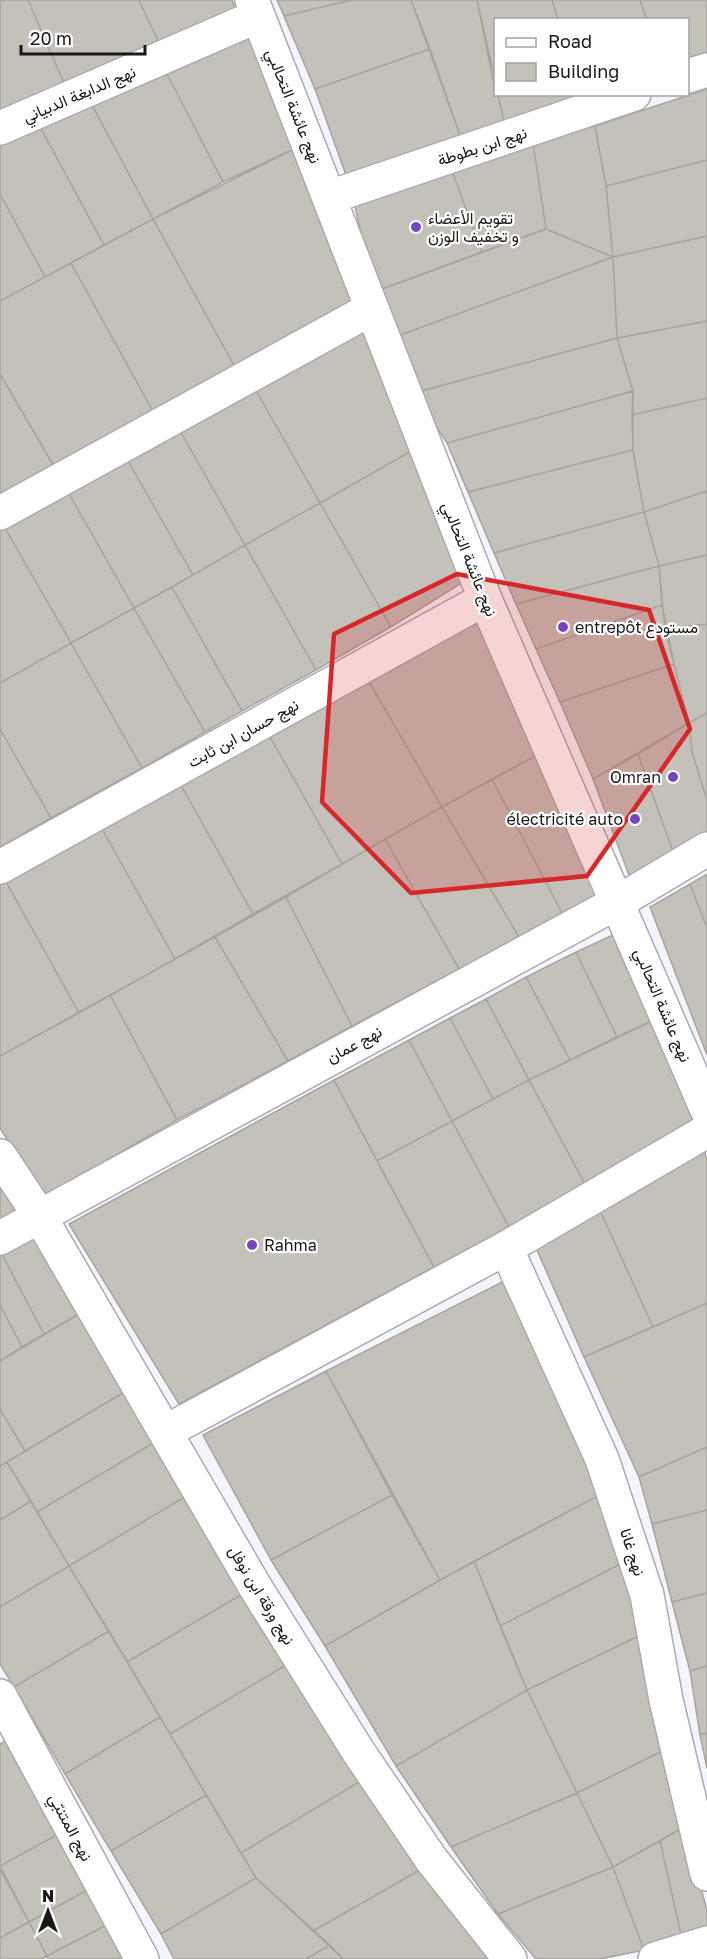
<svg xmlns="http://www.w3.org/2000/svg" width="707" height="1959" viewBox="0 0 707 1959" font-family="'Golos Text',Vazirmatn,sans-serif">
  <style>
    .building { fill: #c4c0ba; stroke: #a7a39d; stroke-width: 1.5 }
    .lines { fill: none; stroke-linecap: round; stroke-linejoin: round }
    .minor-casing { stroke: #ababb2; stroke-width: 36 }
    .minor { stroke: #fff; stroke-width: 33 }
    .marked { fill: #d62828; fill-opacity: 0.2; stroke: #d62828; stroke-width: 4.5; stroke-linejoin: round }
    .poi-dot { fill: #7146bf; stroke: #fff; stroke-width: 2 }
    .labels { text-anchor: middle; stroke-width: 4.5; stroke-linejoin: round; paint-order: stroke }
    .street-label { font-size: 16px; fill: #17181a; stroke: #fff }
    .poi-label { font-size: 16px; fill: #17181a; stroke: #fff; text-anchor: start }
  </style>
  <rect width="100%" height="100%" fill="#f4f5fc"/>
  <path class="building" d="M0,0H28L64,83L0,111Z
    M28,0H139L159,43L64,83Z
    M139,0H232L235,8L159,43Z
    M277,0H352L284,16Z
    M352,0H411L430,49L315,89L284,16Z
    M411,0H477L496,94H498L507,137L461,138Z
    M477,0H552L558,20H496V84Z
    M552,0H640L647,20H558Z
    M640,0H707V54L688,62V20H647Z
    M253,33L300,146L223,182L165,70Z
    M430,49L461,138L346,175L315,89Z
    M165,70L223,182L153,219L91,103Z
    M707,89V160L606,186L595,126Z
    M498,94H583L507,137Z
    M91,103L153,219L104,245L39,125Z
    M39,125L104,245L45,277L0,194V142Z
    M595,126L606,186L613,257L546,229L533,143Z
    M533,143L546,229L482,252L451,168Z
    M300,146L361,302L236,369L153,219Z
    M707,160V236L613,257L606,186Z
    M451,168L482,252L374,292L354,202Z
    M0,194L45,277L0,301Z
    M153,219L236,369L154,413L71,263Z
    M546,229L613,257L392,338L374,292Z
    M707,236V321L617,338L613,257Z
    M613,257L617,338L414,393L392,338Z
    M71,263L154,413L55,468L0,374V301Z
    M707,321V398L632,415L633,391L617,338Z
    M373,322L420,446L320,503L254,387Z
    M617,338L633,391L447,443L414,393Z
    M0,374L55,468L0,500Z
    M254,387L320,503L245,545L179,429Z
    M633,391V450L468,492L447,443Z
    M707,398V491L644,512L633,450L632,415Z
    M179,429L245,545L193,575L127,459Z
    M420,446L473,576L391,627L320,503Z
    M633,450L644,512L494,553L468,492Z
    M127,459L193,575L134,608L68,492Z
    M707,491V555L659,566L644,512Z
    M68,492L134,608L71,643L5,528Z
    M320,503L391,627L316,670L245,545Z
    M644,512L659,566L516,604L494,553Z
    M5,528L71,643L0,683V530Z
    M245,545L316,670L242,711L172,587Z
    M707,555V624L665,629L659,566Z
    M659,566L662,605L536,649L516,604Z
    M172,587L242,711L205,732L134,608Z
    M662,605L674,664L560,702L536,649Z
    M134,608L205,732L142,768L71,643Z
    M487,618L543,752L442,807L368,680Z
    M707,624V713L689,723L665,629Z
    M71,643L142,768L51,818L0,729V683Z
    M674,664L689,723L593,779L560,702Z
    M368,680L442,807L342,864L269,735Z
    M707,713V800L692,752L689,723Z
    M689,723L692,752L707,800V839L676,860L638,754Z
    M0,729L51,818L0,847Z
    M269,735L342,864L253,914L181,785Z
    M543,752L609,889L562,913L492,779Z
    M638,754L676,860L632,883L593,779Z
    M492,779L562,913L519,937L442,807Z
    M181,785L253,914L175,959L102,829Z
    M442,807L519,937L459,969L385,839Z
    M102,829L175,959L79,1013L5,880Z
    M385,839L459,969L352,1026L286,897Z
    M707,874V928L690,884Z
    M5,880L79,1013L0,1056V882Z
    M690,884L707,928V1055L650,907Z
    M286,897L352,1026L288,1061L215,937Z
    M615,934L656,1019L617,1037L576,952Z
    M215,937L288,1061L177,1120L110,995Z
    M576,952L617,1037L570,1060L526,977Z
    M526,977L570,1060L529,1080L486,999Z
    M110,995L177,1120L43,1197L0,1128V1056Z
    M486,999L529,1080L493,1099L450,1018Z
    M450,1018L493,1099L452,1121L409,1040Z
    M656,1019L707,1122L586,1186L529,1080Z
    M409,1040L452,1121L377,1161L334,1080Z
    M334,1080L434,1267L179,1404L69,1224Z
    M529,1080L586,1186L509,1227L452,1121Z
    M452,1121L509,1227L434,1267L377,1161Z
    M704,1148L707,1161V1303L653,1327L598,1206Z
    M0,1169L29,1216L0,1233Z
    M598,1206L653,1327L584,1357L533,1241Z
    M38,1226L84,1311L44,1334L0,1251Z
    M0,1251L44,1334L22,1347L0,1305Z
    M512,1277L611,1489L440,1580L326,1371Z
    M707,1303V1447L639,1477L584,1357Z
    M0,1305L22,1347L0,1361Z
    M84,1311L131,1388L25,1451L0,1409V1361Z
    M326,1371L392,1495L271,1560L203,1435Z
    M131,1388L160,1439L37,1512L7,1462Z
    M0,1409L25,1451L0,1466Z
    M160,1439L193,1492L69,1566L37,1512Z
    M707,1447V1510L652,1524L639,1477Z
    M7,1462L31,1501L0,1520V1466Z
    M611,1489L632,1558L500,1626L474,1561Z
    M193,1492L251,1589L127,1662L69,1566Z
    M392,1495L440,1580L325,1646L271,1560Z
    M31,1501L69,1566L0,1607V1520Z
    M707,1510V1593L672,1602L652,1524Z
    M632,1558L651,1630L527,1690L500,1626Z
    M474,1561L527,1690L396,1766L325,1646Z
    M69,1566L109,1631L14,1687L0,1664V1607Z
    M251,1589L293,1661L170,1734L127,1662Z
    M707,1593V1666L690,1671L672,1602Z
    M651,1630L667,1749L577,1793L527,1690Z
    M109,1631L160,1717L65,1774L14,1687Z
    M293,1661L364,1779L241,1853L170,1734Z
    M707,1666V1733L700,1735L690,1671Z
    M527,1690L577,1793L451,1847L396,1766Z
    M160,1717L206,1795L111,1851L65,1774Z
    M707,1733V1768L700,1735Z
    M10,1738L62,1832L0,1866V1744Z
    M667,1749L684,1827L613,1867L577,1793Z
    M364,1779L425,1867L313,1931L256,1878L241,1853Z
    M577,1793L613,1867L498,1914L451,1847Z
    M206,1795L256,1878L161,1934L111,1851Z
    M684,1827L707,1910V1933L682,1939L660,1841Z
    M62,1832L93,1887L29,1922L0,1866Z
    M660,1841L682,1939L644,1950L613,1867Z
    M425,1867L499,1959H343L313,1931Z
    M613,1867L644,1950L600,1959H536L498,1914Z
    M0,1869L29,1922L0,1938Z
    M256,1878L330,1945L306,1959H174L161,1934Z
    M93,1887L112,1922L47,1956L29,1922Z
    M29,1922L47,1956L42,1959H0V1938Z
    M112,1922L133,1959H48L47,1956Z
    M330,1945L343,1959H306Z"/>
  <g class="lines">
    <defs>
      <path id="minor" d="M252,0L485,599L707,1110
        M688,76L707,70
        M0,128L258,16
        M330,197L634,94
        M0,513L371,309
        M0,867L485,599
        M0,1156L39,1215L254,1585L358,1751L431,1859L510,1959
        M0,1238L618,902L707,849
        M506,1248L602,1459L647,1595L666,1700L707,1874
        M167,1431L506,1248L707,1131
        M0,1696L142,1959
        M655,1959L707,1943"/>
    </defs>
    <use href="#minor" class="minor-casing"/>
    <use href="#minor" class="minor"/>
  </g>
  <path class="marked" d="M457,574L649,610L690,729L587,876L411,893L322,802L334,634Z"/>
  <g class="poi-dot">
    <circle cx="416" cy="227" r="6"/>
    <circle cx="563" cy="627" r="6"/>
    <circle cx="673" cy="777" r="6"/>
    <circle cx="635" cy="819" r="6"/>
    <circle cx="252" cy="1245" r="6"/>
  </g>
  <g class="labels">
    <g class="street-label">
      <text transform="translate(79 94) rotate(-23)" y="6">نهج الدابغة الدبياني</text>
      <text transform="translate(294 106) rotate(68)" y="6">نهج عائشة التحالبي</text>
      <text transform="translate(482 146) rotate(-18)" y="6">نهج ابن بطوطة</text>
      <text transform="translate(470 559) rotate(68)" y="6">نهج عائشة التحالبي</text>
      <text transform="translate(243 733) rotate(-29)" y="6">نهج حسان ابن ثابت</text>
      <text transform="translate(663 1005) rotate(67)" y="6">نهج عائشة التحالبي</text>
      <text transform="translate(354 1044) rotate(-28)" y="6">نهج عمان</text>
      <text transform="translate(633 1552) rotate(72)" y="6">نهج غانا</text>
      <text transform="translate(262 1595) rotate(59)" y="6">نهج ورقة ابن نوفل</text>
      <text transform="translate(71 1827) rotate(62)" y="6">نهج المتنبّي</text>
    </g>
    <g class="poi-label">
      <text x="428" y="224">تقويم الأعضاء<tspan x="428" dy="18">و تخفيف الوزن</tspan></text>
      <text x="575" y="633">entrepôt مستودع</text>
      <text x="661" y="783" text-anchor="end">Omran</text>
      <text x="623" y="825" text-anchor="end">électricité auto</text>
      <text x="264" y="1251">Rahma</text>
    </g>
  </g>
  <rect x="494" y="18" width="195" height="78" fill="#ffffff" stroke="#a2a3a3" stroke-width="1.5"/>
  <rect x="506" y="38" width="30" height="9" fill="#ffffff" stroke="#a2a3a3" stroke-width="1.5"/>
  <text x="548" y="48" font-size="18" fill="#17181a">Road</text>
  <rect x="506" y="63" width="30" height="18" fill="#c4c0ba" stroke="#a2a3a3" stroke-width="1.5"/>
  <text x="548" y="78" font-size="18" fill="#17181a">Building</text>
  <g transform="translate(48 1911)" stroke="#ffffff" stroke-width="4.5" paint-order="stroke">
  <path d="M0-4.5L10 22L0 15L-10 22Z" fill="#17181a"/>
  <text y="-9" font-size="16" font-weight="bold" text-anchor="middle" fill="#17181a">N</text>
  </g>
  <path d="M21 45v9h124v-9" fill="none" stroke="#17181a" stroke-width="3"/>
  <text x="30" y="45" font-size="18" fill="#17181a" stroke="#ffffff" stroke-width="4.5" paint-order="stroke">20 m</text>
</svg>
